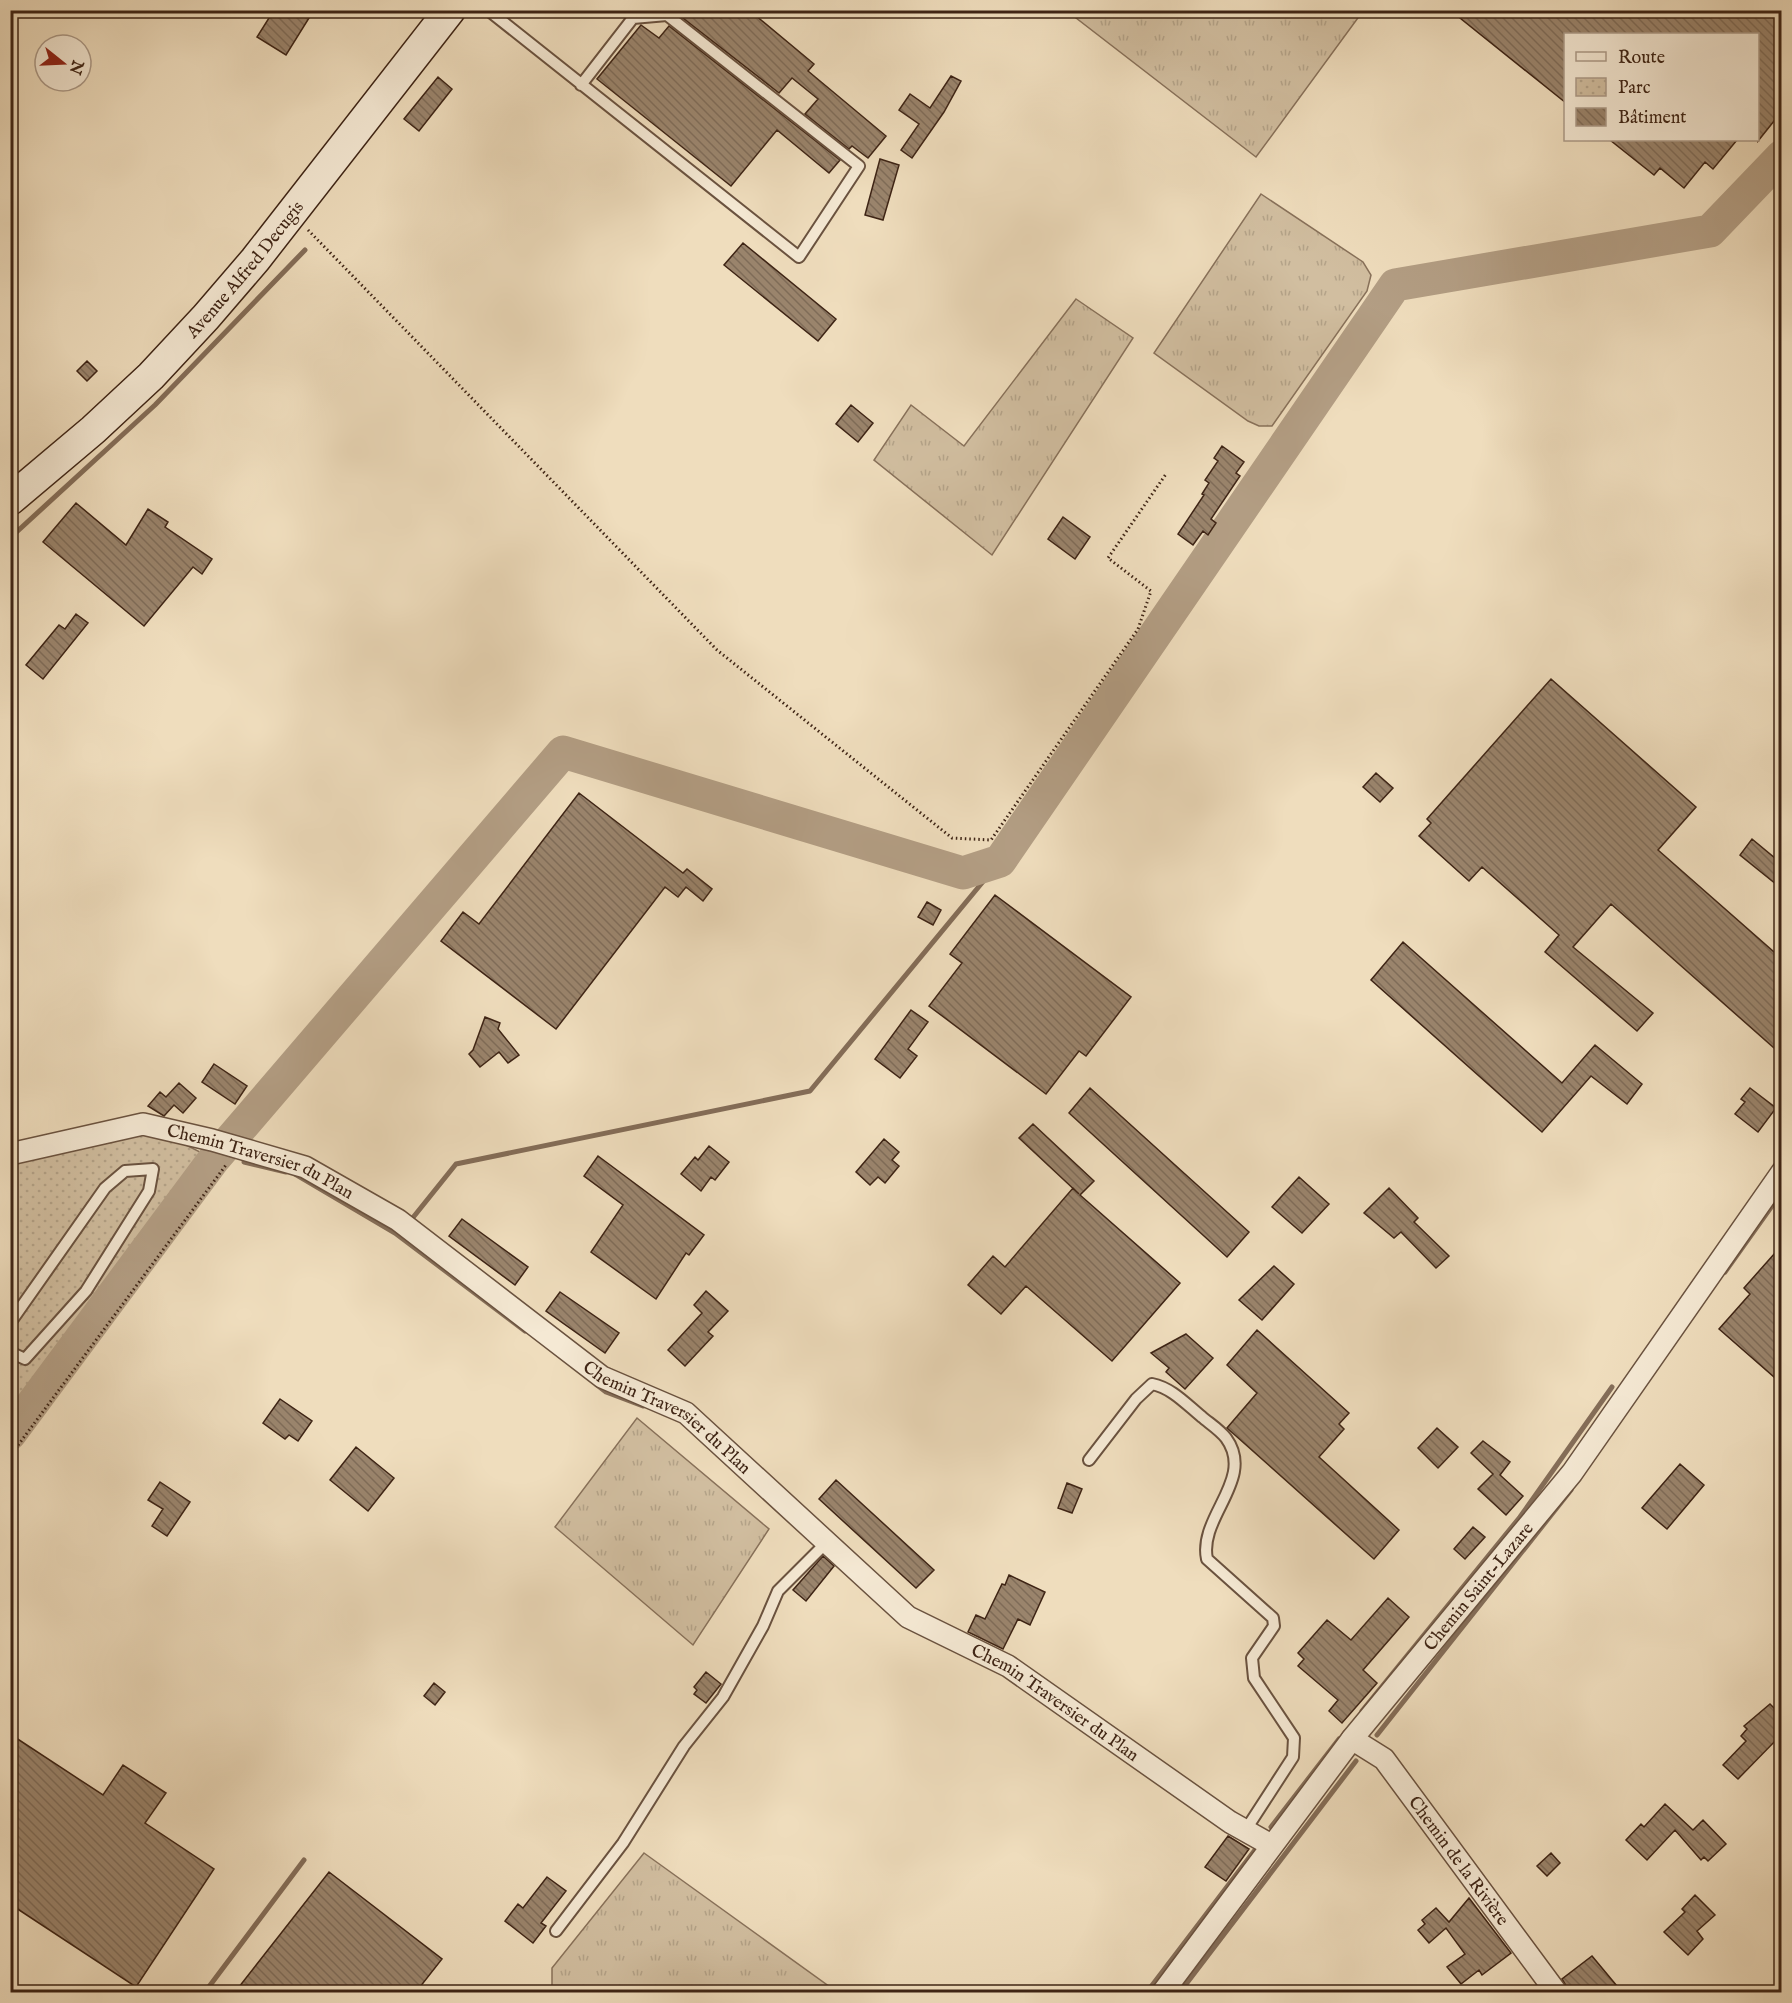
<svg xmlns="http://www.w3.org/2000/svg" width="1792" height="2003" viewBox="0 0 1792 2003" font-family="'IM FELL English',serif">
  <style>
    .grass { fill: url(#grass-tufts); stroke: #88715a; stroke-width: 1.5 }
    .park { fill: url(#park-dots); stroke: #88715a; stroke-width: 1.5 }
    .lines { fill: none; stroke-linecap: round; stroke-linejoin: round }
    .stream { stroke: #846d58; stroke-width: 5 }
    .river { stroke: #b39e84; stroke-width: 33 }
    .building { fill: url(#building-back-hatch); stroke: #3e2415; stroke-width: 1.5 }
    .lane-casing { stroke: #6a523f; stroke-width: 14 }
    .street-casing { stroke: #6a523f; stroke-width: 24 }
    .secondary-casing { stroke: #3e2415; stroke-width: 33 }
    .path { stroke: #3e2415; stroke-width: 3; stroke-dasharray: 1.5 3; stroke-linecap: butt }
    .lane { stroke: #f5e9d4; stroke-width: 10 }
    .street { stroke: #f5e9d4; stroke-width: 21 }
    .secondary { stroke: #f5e9d4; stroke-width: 30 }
    .labels { text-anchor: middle; stroke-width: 4.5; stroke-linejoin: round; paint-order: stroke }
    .street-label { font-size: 18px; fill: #3e2415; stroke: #f5e9d4 }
  </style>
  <defs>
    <pattern id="grass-tufts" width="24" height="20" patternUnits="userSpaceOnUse" patternTransform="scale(1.5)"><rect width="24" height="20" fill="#d1bea0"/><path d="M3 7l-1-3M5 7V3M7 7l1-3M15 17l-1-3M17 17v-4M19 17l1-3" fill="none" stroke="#b4a389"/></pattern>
    <pattern id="park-dots" width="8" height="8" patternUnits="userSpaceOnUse" patternTransform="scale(1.5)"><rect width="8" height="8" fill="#d1bea0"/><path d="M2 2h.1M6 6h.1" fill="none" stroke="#b4a389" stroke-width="1.8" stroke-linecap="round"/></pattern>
    <pattern id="building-back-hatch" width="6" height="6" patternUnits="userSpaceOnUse" patternTransform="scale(1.5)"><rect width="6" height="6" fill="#9a846c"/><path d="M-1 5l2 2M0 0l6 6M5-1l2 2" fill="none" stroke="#7f6c58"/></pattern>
  </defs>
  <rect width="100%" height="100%" fill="#efddbd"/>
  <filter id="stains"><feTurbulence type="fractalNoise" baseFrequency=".00333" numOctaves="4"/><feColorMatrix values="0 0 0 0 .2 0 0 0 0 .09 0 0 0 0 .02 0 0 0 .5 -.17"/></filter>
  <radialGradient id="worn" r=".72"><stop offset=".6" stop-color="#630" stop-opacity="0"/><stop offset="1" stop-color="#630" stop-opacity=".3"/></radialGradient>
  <path class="grass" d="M1067,11H1363L1256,157Z
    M1261,194L1363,262L1371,275L1367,291L1272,426H1259L1248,421L1154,353Z
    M1076,299L1133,338L992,555L874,460L911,405L964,446Z
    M637,1418L769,1529L693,1645L555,1527Z
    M644,1853L837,1992H552V1968Z"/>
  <path class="park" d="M138,1131L166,1135L204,1154L11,1414V1162Z"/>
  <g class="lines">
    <path class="stream" d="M10,538L155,405L305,250
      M244,1162L286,1172
      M295,1174L395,1233L525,1331
      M411,1220L456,1164L810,1091L1000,861
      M1725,1272L1782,1192
      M597,1385L606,1392L643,1406
      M1362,1711L1520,1517L1612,1387
      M1377,1735L1571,1490
      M1271,1827L1339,1739
      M205,1992L304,1860
      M1147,1992L1255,1850
      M1180,1992L1356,1761"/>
    <path class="river" d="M10,1434L214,1159L563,752L963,873L1000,861L1395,285L1710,231L1782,156"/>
  </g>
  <path class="building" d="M274,10H314L286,55L257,37Z
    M682,10H749L814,64L808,71L886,136L868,158L852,146L849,149L805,114L818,99L792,78L779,93L679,15Z
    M1450,10H1782V111L1758,141V34H1566V103Z
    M641,25L659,38L669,26L840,160L829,173L777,130L731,186L597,79Z
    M951,76L961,81L944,112L912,158L901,150L919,124L899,110L910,94L930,108Z
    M438,77L452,89L419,131L404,119Z
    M1610,140H1737L1713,169L1705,162L1684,188L1660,168L1654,175Z
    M880,159L899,165L883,220L865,215Z
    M743,243L836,319L818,341L724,265Z
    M87,361L97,371L87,381L77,371Z
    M851,405L873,423L858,442L836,424Z
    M1222,446L1244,462L1236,473L1240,476L1211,519L1216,523L1208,535L1203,531L1193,545L1178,534L1204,495L1202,494L1209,483L1205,480L1218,461L1214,458Z
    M76,503L126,545L148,509L168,522L165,527L212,559L202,574L193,567L144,626L43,542Z
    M1063,517L1090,537L1075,559L1048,539Z
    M76,614L88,623L43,679L26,665L59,625L65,629Z
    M1551,679L1696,807L1658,850L1782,959V1055L1611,904L1573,947L1653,1013L1637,1031L1545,952L1559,935L1482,867L1469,881L1419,836L1431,823L1427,819Z
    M1376,773L1393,788L1380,802L1363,787Z
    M579,793L683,873L687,869L712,889L703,901L686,887L678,897L665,887L556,1029L441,941L463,912L479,924Z
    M1752,839L1782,864V889L1740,855Z
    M995,895L1131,997L1086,1056L1079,1051L1046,1094L929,1006L962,963L950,954Z
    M927,902L941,910L933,925L918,917Z
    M1403,942L1562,1083L1595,1045L1642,1084L1627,1104L1591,1076L1542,1132L1371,980Z
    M911,1010L928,1022L908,1049L917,1056L900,1078L875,1059Z
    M485,1017L500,1023L498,1029L519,1055L508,1063L499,1052L480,1067L469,1054L473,1050Z
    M214,1064L247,1086L235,1104L202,1082Z
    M179,1083L196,1098L183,1113L174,1105L164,1116L148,1106L160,1092L166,1097Z
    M1090,1088L1249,1232L1227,1257L1069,1113Z
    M1750,1088L1776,1108L1758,1132L1735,1114L1745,1102L1741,1099Z
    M1033,1124L1094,1181L1080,1195L1180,1283L1112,1361L1026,1286L1001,1314L968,1285L993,1256L1005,1267L1073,1188L1079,1194L1019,1138Z
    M884,1139L899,1152L892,1160L899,1166L885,1183L878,1177L870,1185L856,1172Z
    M709,1146L729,1162L715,1180L711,1177L701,1191L681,1174L695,1157L698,1160Z
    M598,1156L704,1235L689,1255L686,1253L656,1299L591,1252L623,1205L584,1176Z
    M1299,1177L1329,1204L1302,1233L1272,1207Z
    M1389,1188L1418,1218L1414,1222L1449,1256L1436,1268L1401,1232L1394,1238L1364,1213Z
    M462,1219L528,1267L515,1285L449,1236Z
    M1782,1245V1384L1719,1329L1750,1294L1744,1288Z
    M1274,1266L1294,1284L1262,1320L1239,1300Z
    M706,1291L728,1311L708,1332L713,1336L685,1366L668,1350L702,1313L694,1305Z
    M560,1292L619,1333L605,1353L546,1311Z
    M1257,1330L1349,1413L1339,1424L1344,1429L1319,1457L1399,1530L1374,1559L1227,1428L1257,1393L1227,1365Z
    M1186,1334L1213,1358L1185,1389L1166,1372L1169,1368L1151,1353Z
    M280,1399L312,1421L298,1441L289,1435L285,1439L263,1423Z
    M1437,1428L1458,1447L1438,1468L1418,1448Z
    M1483,1441L1510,1462L1500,1475L1523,1496L1506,1515L1478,1489L1493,1474L1471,1453Z
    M356,1447L394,1478L368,1511L330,1480Z
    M1680,1464L1704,1485L1667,1529L1642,1508Z
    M836,1480L934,1570L916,1588L819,1499Z
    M160,1482L190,1502L167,1536L152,1526L163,1509L148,1500Z
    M1067,1483L1082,1489L1072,1513L1058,1508Z
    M1473,1527L1485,1537L1465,1559L1454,1549Z
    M823,1556L834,1566L806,1601L793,1590Z
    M1009,1575L1045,1592L1030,1625L1018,1619L1003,1649L968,1632L976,1615L985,1619L1002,1584L1005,1585Z
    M1388,1598L1409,1617L1363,1670L1377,1683L1342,1723L1329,1711L1338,1700L1298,1666L1304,1659L1298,1653L1327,1620L1351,1640Z
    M706,1672L721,1684L706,1703L694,1694L697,1690L694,1687Z
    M434,1683L445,1692L435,1705L424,1696Z
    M1770,1704L1782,1716V1734L1738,1779L1723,1765L1746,1741L1741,1736L1747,1729L1744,1726Z
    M10,1734L103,1795L123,1765L166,1793L145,1823L214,1869L136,1987L10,1904Z
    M1665,1804L1693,1830L1703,1820L1726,1844L1708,1861L1704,1857L1701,1860L1675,1830L1647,1860L1626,1840L1641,1824L1644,1827Z
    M1228,1836L1249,1849L1226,1881L1205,1867Z
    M1551,1853L1560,1863L1547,1876L1537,1866Z
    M329,1872L442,1959L416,1992H235Z
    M547,1877L566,1891L541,1923L546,1926L533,1943L505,1921L518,1904L523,1908Z
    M1695,1895L1715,1915L1697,1931L1703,1939L1688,1955L1664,1932L1685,1912L1682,1909Z
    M1469,1898L1511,1953L1482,1975L1479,1970L1461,1984L1447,1967L1465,1954L1446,1928L1429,1943L1418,1930L1425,1924L1422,1920L1436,1908L1449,1922Z
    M1592,1956L1622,1992L1569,1991L1562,1979Z"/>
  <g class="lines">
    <defs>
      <path id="lane" d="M488,10L799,257L859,166L667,15L633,18L581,85
        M10,1323L105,1188L125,1171L153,1169L149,1191L86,1291L25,1359L10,1352
        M1089,1460L1136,1399L1152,1384C1172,1388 1186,1404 1202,1417C1209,1423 1220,1430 1226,1438C1256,1479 1198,1517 1207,1559L1273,1618L1274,1626L1252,1658L1254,1678L1294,1738L1293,1757L1245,1831
        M556,1931L623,1843L684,1746L723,1697L763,1626L778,1591L827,1542"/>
      <g id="street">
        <path id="s1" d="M10,1154L143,1124L212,1140L305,1167L398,1220L602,1377L686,1413L908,1617L1008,1666L1230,1822L1271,1845"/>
        <path id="s2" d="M1352,1739L1384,1759L1556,1992"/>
        <path id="s3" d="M1163,1992L1352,1739L1572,1473L1782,1172"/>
      </g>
      <g id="secondary">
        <path id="s4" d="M10,500L93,430L151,376L206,317L255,260L450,10"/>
      </g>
    </defs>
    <use href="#lane" class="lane-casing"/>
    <use href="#street" class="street-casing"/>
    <use href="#secondary" class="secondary-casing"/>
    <path class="path" d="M308,230L717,650L952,838L991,840L1138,629L1151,591L1108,558L1166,474
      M10,1456L226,1165"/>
    <use href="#lane" class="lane"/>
    <use href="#street" class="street"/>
    <use href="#secondary" class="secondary"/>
  </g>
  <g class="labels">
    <g class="street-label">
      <text dy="6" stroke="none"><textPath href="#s4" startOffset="330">Avenue Alfred Decugis</textPath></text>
      <text dy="6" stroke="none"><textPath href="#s1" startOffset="260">Chemin Traversier du Plan</textPath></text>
      <text dy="6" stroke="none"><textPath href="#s1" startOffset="746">Chemin Traversier du Plan</textPath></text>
      <text dy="6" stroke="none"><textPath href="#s3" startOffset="514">Chemin Saint-Lazare</textPath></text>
      <text dy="6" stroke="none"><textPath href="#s1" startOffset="1232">Chemin Traversier du Plan</textPath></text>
      <text dy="6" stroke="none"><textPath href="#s2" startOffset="164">Chemin de la Rivière</textPath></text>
    </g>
  </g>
  <rect width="1792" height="2003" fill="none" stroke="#efddbd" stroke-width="36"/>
  <rect x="12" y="12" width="1768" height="1979" fill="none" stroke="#3e2415" stroke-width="3"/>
  <rect x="18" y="18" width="1756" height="1967" fill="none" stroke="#3e2415" stroke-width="1.5"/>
  <rect x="1564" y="33" width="195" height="108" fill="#f5e9d4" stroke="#ac9a88" stroke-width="1.5"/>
  <rect x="1576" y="52" width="30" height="9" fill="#f5e9d4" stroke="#ac9a88" stroke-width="1.5"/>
  <text x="1618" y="63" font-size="18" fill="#3e2415">Route</text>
  <rect x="1576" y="78" width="30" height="18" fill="url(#park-dots)" stroke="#ac9a88" stroke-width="1.5"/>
  <text x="1618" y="93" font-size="18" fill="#3e2415">Parc</text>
  <rect x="1576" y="108" width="30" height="18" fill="url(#building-back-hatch)" stroke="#ac9a88" stroke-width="1.5"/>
  <text x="1618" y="123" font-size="18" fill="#3e2415">Bâtiment</text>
  <g transform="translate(63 63) rotate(108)"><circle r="28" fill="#f5e9d4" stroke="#ac9a88" stroke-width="1.5"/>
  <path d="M0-4.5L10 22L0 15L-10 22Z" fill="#8f2418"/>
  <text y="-9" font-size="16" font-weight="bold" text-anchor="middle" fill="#3e2415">N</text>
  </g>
  <rect width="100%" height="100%" filter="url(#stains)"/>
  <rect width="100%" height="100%" fill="url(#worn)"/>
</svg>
